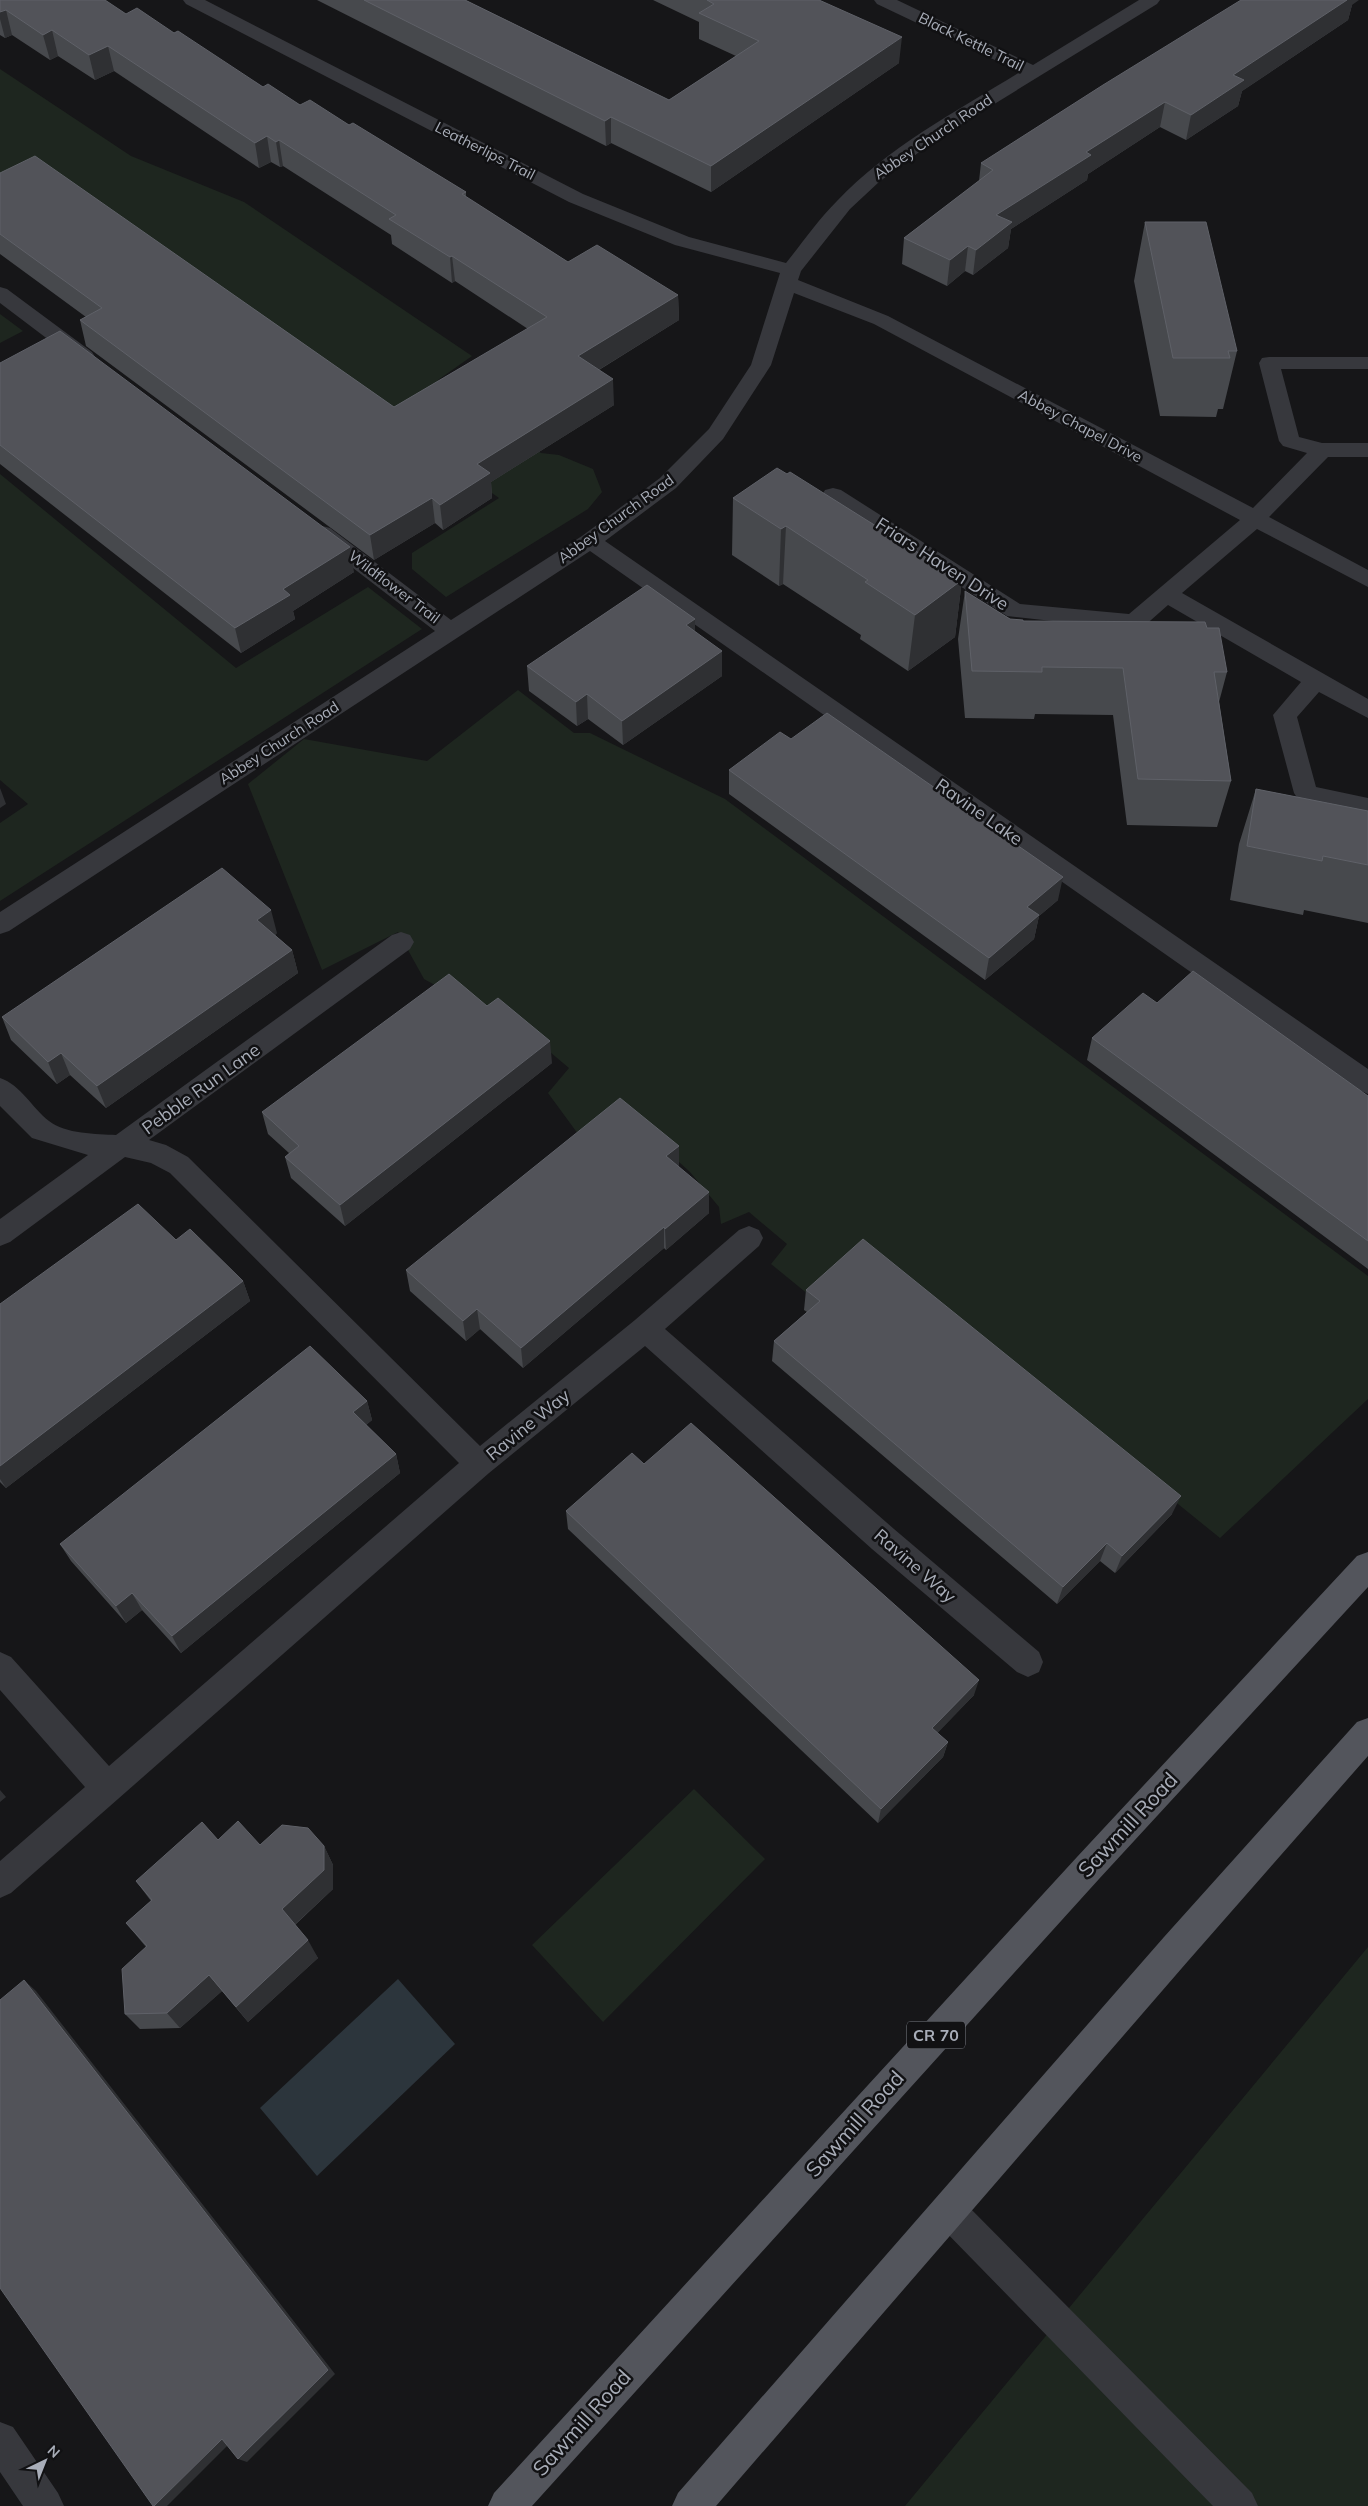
<svg xmlns="http://www.w3.org/2000/svg" width="1368" height="2506" viewBox="0 0 1368 2506" font-family="Mulish,sans-serif">
  <style>
    .green { fill: #1e261f }
    .water { fill: #2c353c }
    .lines { fill: none; stroke-linecap: round; stroke-linejoin: round }
    .minor { fill: #37383d; fill-rule: evenodd }
    .major { fill: #53555c; fill-rule: evenodd }
    .wall { fill: #47494d }
    .shaded-wall { fill: #2f3033 }
    .building { fill: #525359; stroke: #5f6168 }
    .labels { text-anchor: middle; stroke-width: 5; stroke-linejoin: round; paint-order: stroke }
    .far-street-label { font-size: 15px; fill: #a8adb8; stroke: #111113 }
    .shield { fill: #111113; stroke: #7b7e86; stroke-width: 1 }
    .shield-label { font-size: 16px; font-weight: bold; fill: #a8adb8 }
    .street-label { font-size: 18px; fill: #a8adb8; stroke: #111113 }
    .near-street-label { font-size: 21px; fill: #a8adb8; stroke: #111113 }
  </style>
  <rect width="100%" height="100%" fill="#161618"/>
  <path class="green" d="M0,69L131,156L244,202L472,356L438,380L469,405L541,453L559,455L593,469L602,492L588,509L446,597L412,569V553L499,498L43,178L0,199Z
    M0,314L23,331L0,343Z
    M0,474L236,668L368,587L422,629L0,901V823L28,804L0,780Z
    M518,690L574,733H590L725,799L1368,1276V1399L1220,1538L863,1249L809,1295L771,1264L787,1244L749,1212L721,1224L719,1207L690,1172L625,1113L581,1138L548,1093L569,1068L513,1021L490,1016L424,979L398,932L322,970L248,784L304,739L427,761Z
    M694,1789L765,1859L603,2022L532,1945Z
    M1368,1947V2506H905Z"/>
  <path class="water" d="M398,1979L455,2044L317,2176L260,2108Z"/>
  <g class="lines">
    <path class="minor" d="M183,0H205L583,194L689,237L786,263C803,242 818,220 837,201C888,147 957,111 1020,72L877,4L874,0H897L1033,65L1139,0H1160L1157,4L934,141L879,182L850,209L801,271L798,280L888,316L1253,508L1307,453L1283,446L1279,441L1259,363L1262,358L1269,357H1368V369H1281L1299,437L1322,443H1368V457H1328L1269,517L1368,570V587L1257,529L1182,593L1368,699V718L1319,692L1297,717L1316,787L1368,798V816L1298,799L1294,793L1273,715L1301,682L1168,605L1142,628L1134,630L1007,616L825,500L822,495L825,490L833,488L841,490L1020,604L1129,614L1240,520L874,324L794,293L771,365L723,439L676,488L605,541L1368,1069V1094L1359,1090L590,551L9,931L0,934V912L435,631L314,538L311,533L314,528L322,526L330,528L451,620L582,536L660,478L709,429L751,365L780,273L675,245L569,202L186,4Z
      M0,287L7,289L92,352L95,357L92,362L85,363L78,362L0,303Z
      M401,932L410,935L414,942L410,949L149,1140L166,1145L188,1157L480,1446L635,1320L739,1230L749,1226L759,1230L763,1238L759,1246L665,1329L894,1529L1039,1652L1043,1662L1039,1672L1028,1677L1017,1672L872,1549L645,1346L489,1473L11,1893L0,1898V1861L85,1787L0,1690V1652L11,1657L109,1766L459,1463L170,1173L151,1163L125,1157L10,1242L0,1246V1219L88,1155L32,1138L0,1106V1078C21,1085 32,1108 49,1121C65,1134 97,1134 116,1135L392,935Z
      M949,2193L961,2199L1252,2493L1258,2506H1213L937,2223L931,2211L937,2199Z
      M0,2422L13,2427L58,2493L64,2506H23L0,2472Z"/>
    <path class="major" d="M1368,1552V1587L1099,1879L532,2506H488L494,2493L1077,1857L1357,1556Z
      M1368,1718V1756L1188,1961L716,2506H672L678,2493L1164,1937L1357,1722Z"/>
  </g>
  <path class="wall" d="M0,0L126,14L174,33L263,87L300,105L349,125L466,192V197L568,262L678,295L679,320L599,370L614,405L491,482L492,498L443,530L435,523L374,560L86,346L80,320L86,317L0,254V173L394,407L528,329L455,281L452,283L392,244L391,235L283,166L280,167L271,162L259,168L114,71L95,80L58,56L50,60L12,35L5,38L0,35Z
    M317,0H465L669,100L736,56L699,39V22L653,0H819L899,63L711,192L611,143L606,146Z
    M1352,5L1348,20L1242,91L1238,106L1186,140L1160,127L1088,174L1087,180L1011,229L1008,248L973,275L965,271L947,286L902,264L904,238L979,181L981,163Z
    M1145,222L1237,351L1223,409H1218L1216,417L1160,416L1134,281Z
    M0,363L354,572L293,611L295,619L241,653L0,464Z
    M787,474L962,580L955,637L908,671L860,639L861,635L783,584L779,586L732,555L733,498Z
    M965,591L1010,619L1023,621L1207,628L1227,672L1219,702L1231,781L1217,827L1127,825L1113,715L1035,714L1034,719L965,718L958,639Z
    M695,632L722,676L623,745L588,719L577,726L529,691L527,666Z
    M729,770L1058,900L1039,916L1034,939L985,980L729,794Z
    M1256,789L1368,811V923L1304,910L1303,915L1230,900L1239,844Z
    M277,933L275,935L292,950L298,973L106,1108L70,1075L57,1084L11,1040L2,1017Z
    M1157,1003L1368,1096V1269L1087,1060L1092,1038Z
    M552,1063L345,1226L291,1178L285,1157L289,1153L268,1134L262,1112Z
    M679,1146V1167L709,1213L666,1250L664,1248L523,1368L480,1329L466,1341L410,1291L406,1270Z
    M176,1240L243,1281L250,1301L6,1488L0,1482V1304Z
    M806,1290L1172,1514L1115,1573L1100,1561L1057,1604L772,1361L774,1341L807,1312L804,1310Z
    M367,1401L372,1420L366,1425L396,1454L400,1473L181,1653L142,1610L126,1623L71,1561L60,1544Z
    M566,1511L974,1695L937,1733L948,1742L943,1757L878,1823L568,1529Z
    M218,1840L260,1845L324,1846L333,1865V1889L295,1925L318,1958L248,2022L222,1991L180,2028L140,2029L125,2014L146,1947L126,1923L151,1901L136,1881Z"/>
  <path class="shaded-wall" d="M1339,0H1359L1352,5L1348,20L1242,91L1238,106L1186,140L1191,115L1233,75Z
    M6,10L12,35L5,38L0,19V12Z
    M52,30L58,56L50,60L43,35Z
    M902,37L899,63L711,192V166Z
    M108,46L114,71L95,80L89,55Z
    M1165,102L1160,127L1088,174L1087,180L1011,229L1008,248L973,275L976,250L996,215L1086,152Z
    M611,117V143L606,146L605,121Z
    M267,136L271,162L259,168L255,143Z
    M279,140L283,166L280,167L276,142Z
    M968,246L965,271L947,286L950,260Z
    M452,256L455,281L452,283L450,257Z
    M678,295L679,320L579,382L578,356Z
    M613,379L614,405L491,482L492,498L443,530L440,505L477,464Z
    M432,498L435,523L374,560L370,535Z
    M786,526L783,584L779,586L781,529Z
    M350,547L354,572L293,611L295,619L241,653L235,628L283,589Z
    M962,580L955,637L908,671L915,615Z
    M695,619V643L686,625Z
    M722,651V676L623,745L622,721Z
    M587,694L588,719L577,726L576,702Z
    M0,788L6,804L0,808Z
    M1063,877L1058,900L1039,916L1034,939L985,980L989,958L1027,907Z
    M271,910L277,933L263,943L257,920Z
    M292,950L298,973L106,1108L97,1086Z
    M550,1041L552,1063L345,1226L340,1205Z
    M61,1053L70,1075L57,1084L48,1062Z
    M679,1146V1167L666,1156Z
    M709,1192V1213L666,1250L665,1229Z
    M664,1227V1248L523,1368L521,1348Z
    M243,1281L250,1301L6,1488L0,1479V1466Z
    M477,1309L480,1329L466,1341L463,1321Z
    M367,1401L372,1420L359,1431L353,1412Z
    M396,1454L400,1473L181,1653L172,1636Z
    M1181,1496L1172,1514L1115,1573L1122,1556Z
    M1107,1543L1100,1561L1057,1604L1063,1587Z
    M132,1593L142,1610L126,1623L116,1606Z
    M979,1680L974,1695L928,1743L932,1728Z
    M948,1742L943,1757L878,1823L881,1809Z
    M0,1790L6,1797L0,1802Z
    M324,1846L333,1865V1889L292,1927L282,1909Z
    M308,1940L318,1958L248,2022L236,2007Z
    M209,1975L222,1991L180,2028L167,2013Z
    M24,1980L36,1991L335,2374L247,2462L238,2459Z
    M222,2439L231,2442L167,2506H154Z"/>
  <path class="building" d="M0,0H105L126,14L137,8L174,33L178,31L263,87L268,84L300,105L310,100L349,125L353,123L466,192L462,194L568,262L597,245L678,295L578,356L613,379L477,464L490,473L440,505L432,498L370,535L80,320L102,308L0,234V173L35,156L394,407L547,317L452,256L450,257L389,219L396,215L279,140L276,142L267,136L255,143L108,46L89,55L52,30L43,35L6,10L0,12Z
    M364,0H465L669,100L759,41L699,13L714,4L707,0H819L902,37L711,166L611,117L605,121Z
    M1241,0H1347L1233,75L1244,80L1191,115L1165,102L1086,152L1091,155L996,215L1012,222L976,250L968,246L950,260L904,238L993,170L981,163L1103,85Z
    M1145,222H1206L1237,351H1228L1230,358H1173Z
    M60,331L350,547L283,589L290,595L235,628L0,445V363Z
    M777,468L787,474L790,472L962,580L915,615L865,582L868,580L786,526L781,529L733,498Z
    M647,585L695,619L686,625L722,651L622,721L587,694L576,702L527,666Z
    M965,591L1010,619L1023,620V621L1205,622L1207,628H1219L1227,672H1214L1231,781L1138,779L1123,668L1042,667V672L972,671Z
    M827,713L1063,877L1027,907L1039,915L989,958L729,770L780,732L791,739Z
    M1256,789L1368,811V865L1323,856L1322,861L1247,846Z
    M222,868L271,910L257,920L292,950L97,1086L61,1053L48,1062L2,1017Z
    M1193,971L1368,1096V1241L1092,1038L1143,993L1157,1003Z
    M449,974L487,1006L498,998L550,1041L340,1205L285,1157L299,1146L262,1112Z
    M620,1098L679,1146L666,1156L709,1192L665,1229L664,1227L521,1348L477,1309L463,1321L406,1270Z
    M138,1204L176,1240L190,1229L243,1281L0,1466V1304Z
    M863,1239L1181,1496L1122,1556L1107,1543L1063,1587L774,1341L820,1301L806,1290Z
    M310,1346L367,1401L353,1412L396,1454L172,1636L132,1593L116,1606L60,1544Z
    M691,1423L979,1680L932,1728L948,1742L881,1809L566,1511L632,1453L644,1464Z
    M238,1821L260,1845L282,1825L308,1828L324,1846V1870L282,1909L308,1940L236,2007L209,1975L167,2013L125,2014L122,1969L147,1946L126,1923L152,1900L136,1881L202,1822L218,1840Z
    M24,1980L328,2370L238,2459L222,2439L154,2506H153L0,2288V2000Z"/>
  <g class="labels">
    <g class="far-street-label">
      <text transform="translate(971 42) rotate(26)" y="5">Black Kettle Trail</text>
      <text transform="translate(933 137) rotate(-34)" y="5">Abbey Church Road</text>
      <text transform="translate(485 151) rotate(27)" y="5">Leatherlips Trail</text>
      <text transform="translate(1080 426) rotate(28)" y="5">Abbey Chapel Drive</text>
      <text transform="translate(616 519) rotate(-36)" y="5">Abbey Church Road</text>
      <text transform="translate(394 587) rotate(37)" y="5">Wildflower Trail</text>
      <text transform="translate(279 743) rotate(-33)" y="5">Abbey Church Road</text>
    </g>
    <rect class="shield" x="907" y="2021.5" width="58" height="27" rx="4"/>
    <g class="shield-label">
      <text x="936" y="2041">CR 70</text>
    </g>
    <g class="street-label">
      <text transform="translate(942 564) rotate(33)" y="6">Friars Haven Drive</text>
      <text transform="translate(979 812) rotate(35)" y="6">Ravine Lake</text>
      <text transform="translate(201 1089) rotate(-36)" y="6">Pebble Run Lane</text>
      <text transform="translate(528 1425) rotate(-39)" y="6">Ravine Way</text>
      <text transform="translate(915 1566) rotate(41)" y="6">Ravine Way</text>
    </g>
    <g class="near-street-label">
      <text transform="translate(1128 1825) rotate(-47)" y="7">Sawmill Road</text>
      <text transform="translate(855 2124) rotate(-48)" y="7">Sawmill Road</text>
      <text transform="translate(582 2423) rotate(-48)" y="7">Sawmill Road</text>
    </g>
  </g>
  <g transform="translate(45 2461) rotate(43)" stroke="#111113" stroke-width="4" paint-order="stroke">
  <path d="M0-4L9 19L0 12L-9 19Z" fill="#a8adb8"/>
  <text y="-8" font-size="14" font-weight="bold" text-anchor="middle" fill="#a8adb8">N</text>
  </g>
</svg>
